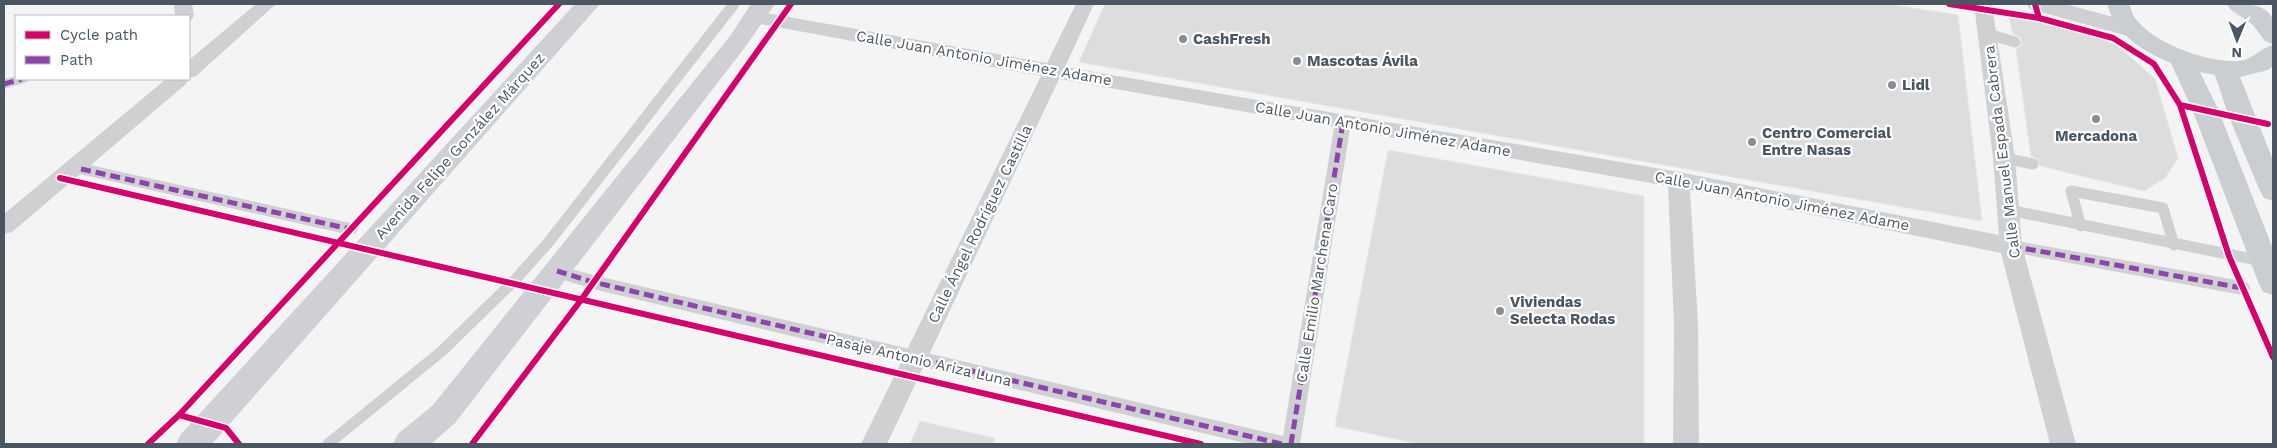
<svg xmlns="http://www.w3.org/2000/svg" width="2277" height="448" viewBox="0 0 2277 448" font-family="'Work Sans',sans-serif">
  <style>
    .building { fill: #ddddde; stroke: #e5e6e7 }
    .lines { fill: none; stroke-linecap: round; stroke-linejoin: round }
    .service { stroke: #ced0d2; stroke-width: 11 }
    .pedestrian { fill: #ced0d2; fill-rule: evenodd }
    .minor { fill: #ced0d2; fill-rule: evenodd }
    .tertiary { fill: #ced0d2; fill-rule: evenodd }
    .secondary { fill: #ced0d4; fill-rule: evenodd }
    .primary { fill: #caced1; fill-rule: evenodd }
    .quiet { stroke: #8e44ad; stroke-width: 5; stroke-dasharray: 10 5; stroke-linecap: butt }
    .cycleway-casing { stroke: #fff; stroke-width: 9 }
    .cycleway { stroke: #d6006c; stroke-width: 6 }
    .poi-dot { fill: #868d94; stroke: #fff; stroke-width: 2 }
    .labels { text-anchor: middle; stroke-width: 4.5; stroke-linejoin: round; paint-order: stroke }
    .poi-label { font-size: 15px; font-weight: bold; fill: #4a5661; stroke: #fff; text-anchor: start }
    .street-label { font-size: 15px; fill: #4a5661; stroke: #fff }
  </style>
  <rect width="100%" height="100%" fill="#f4f4f4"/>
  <path class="building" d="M1105,4H1888L1958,15L1982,221L1079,62Z
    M2009,17L2079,30L2118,46L2155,79L2178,158L2165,178L2144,191L2040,166L2038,159L2031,156L2016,49L2020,47L2022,41L2020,37L2013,34Z
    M1388,150L1644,196V444H1419L1335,426Z
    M920,421L994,438V444H910Z"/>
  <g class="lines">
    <path class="service" d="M1988,34L2015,42
      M2004,158L2033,164
      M2009,210L2262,261
      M2081,226L2071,191L2163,208L2174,245
      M328,444L442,351L512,283L548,243L734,4"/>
    <path class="pedestrian" d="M16,76V79H29L27,82L4,89V79Z
      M1343,117L1348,118L1351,122L1300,444H1249L593,289L551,276L549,271L551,266L557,265L593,275L1283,436L1335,122L1338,118Z
      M81,163L350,223L356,225L358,229L356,233L350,235L75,173L73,169L75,165Z
      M2011,240L2242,281L2248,283L2250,288L2248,293L2242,295L2011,252L2005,250L2003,246L2005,242Z"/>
    <path class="minor" d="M174,4H192L194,16L191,20L189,21V16H175Z
      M256,4H276L196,76L189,78V60Z
      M1076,4H1094L1065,67L1679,172L1999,235L1993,158L1974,4H1992L2015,158L2022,246L2076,444H2050L2001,253L1690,190L1698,324L1699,444H1673L1674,324L1668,186L1059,79L887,444H861L1041,76L755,23L748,21L745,17L748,13L755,11L1047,63Z
      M189,78V79L186,84L12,232L4,234V214L166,79Z"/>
    <path class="tertiary" d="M2026,4H2065L2139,24L2143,29L2139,34L2131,37L2030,9Z"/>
    <path class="secondary" d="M575,4H600L212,444H176L181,434Z
      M751,4H775L746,46L455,423L431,444H393L398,434L433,405L730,36Z"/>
    <path class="primary" d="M2107,4H2129C2131,8 2132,14 2135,18C2154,44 2208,63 2239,61C2253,60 2260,48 2273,45V66L2268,70L2240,77L2273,160V201L2264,198L2260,191L2229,117L2215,75L2200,72L2218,109L2273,249V295L2263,292L2259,284L2192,109L2171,63C2142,51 2116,35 2107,4Z
      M2227,4C2241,4 2267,2 2273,20C2275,26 2273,37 2273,44L2265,41L2253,25L2230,9Z"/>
    <path class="quiet" d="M4,84L22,79
      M81,169L350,229
      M2011,246L2242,288
      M557,271L593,282L1282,444
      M1291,444L1343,122"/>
    <defs>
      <path id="cycleway" d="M1949,4L2039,18
        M2035,4L2039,18L2113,38L2154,64L2180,105L2229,256L2273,357
        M2180,105L2268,124
        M60,178L1201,444
        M179,415L226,428L239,444
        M148,444L179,415L559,4
        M472,444L581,300L791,4"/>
    </defs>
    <use href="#cycleway" class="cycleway-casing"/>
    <use href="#cycleway" class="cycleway"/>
  </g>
  <g class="poi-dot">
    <circle cx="1183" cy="39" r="5"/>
    <circle cx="1297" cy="61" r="5"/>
    <circle cx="1892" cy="85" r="5"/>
    <circle cx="2096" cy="119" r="5"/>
    <circle cx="1752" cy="142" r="5"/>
    <circle cx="1500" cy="311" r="5"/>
  </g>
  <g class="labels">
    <g class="poi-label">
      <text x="1193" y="44">CashFresh</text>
      <text x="1307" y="66">Mascotas Ávila</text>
      <text x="1902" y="90">Lidl</text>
      <text x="1762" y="138">Centro Comercial<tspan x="1762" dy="17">Entre Nasas</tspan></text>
      <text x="2096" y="141" text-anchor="middle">Mercadona</text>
      <text x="1510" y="307">Viviendas<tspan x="1510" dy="17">Selecta Rodas</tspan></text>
    </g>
    <g class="street-label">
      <text transform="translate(984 58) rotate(10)" y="5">Calle Juan Antonio Jiménez Adame</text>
      <text transform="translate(1383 129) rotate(10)" y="5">Calle Juan Antonio Jiménez Adame</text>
      <text transform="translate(460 146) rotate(-48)" y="5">Avenida Felipe González Márquez</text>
      <text transform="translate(2002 152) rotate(-97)" y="5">Calle Manuel Espada Cabrera</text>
      <text transform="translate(1782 201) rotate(11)" y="5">Calle Juan Antonio Jiménez Adame</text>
      <text transform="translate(980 224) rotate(-64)" y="5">Calle Ángel Rodríguez Castilla</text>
      <text transform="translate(1317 283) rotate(-81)" y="5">Calle Emilio Marchena Caro</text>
      <text transform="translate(919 360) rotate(13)" y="5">Pasaje Antonio Ariza Luna</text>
    </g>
  </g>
  <rect width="2277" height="448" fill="none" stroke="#4a5661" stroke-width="10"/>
  <rect x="15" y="15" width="175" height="65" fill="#ffffff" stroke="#b7bbc0"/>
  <rect x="25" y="31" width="25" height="8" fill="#d6006c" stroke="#b7bbc0"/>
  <text x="60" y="40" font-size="15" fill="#4a5661">Cycle path</text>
  <rect x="25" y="56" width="25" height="8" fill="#8e44ad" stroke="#b7bbc0"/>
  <text x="60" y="65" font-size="15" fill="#4a5661">Path</text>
  <g transform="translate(2237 40) rotate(181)" stroke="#ffffff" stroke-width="4" paint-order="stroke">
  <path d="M0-4L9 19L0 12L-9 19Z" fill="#4a5661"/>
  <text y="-8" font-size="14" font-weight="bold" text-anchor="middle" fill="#4a5661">N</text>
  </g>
</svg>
